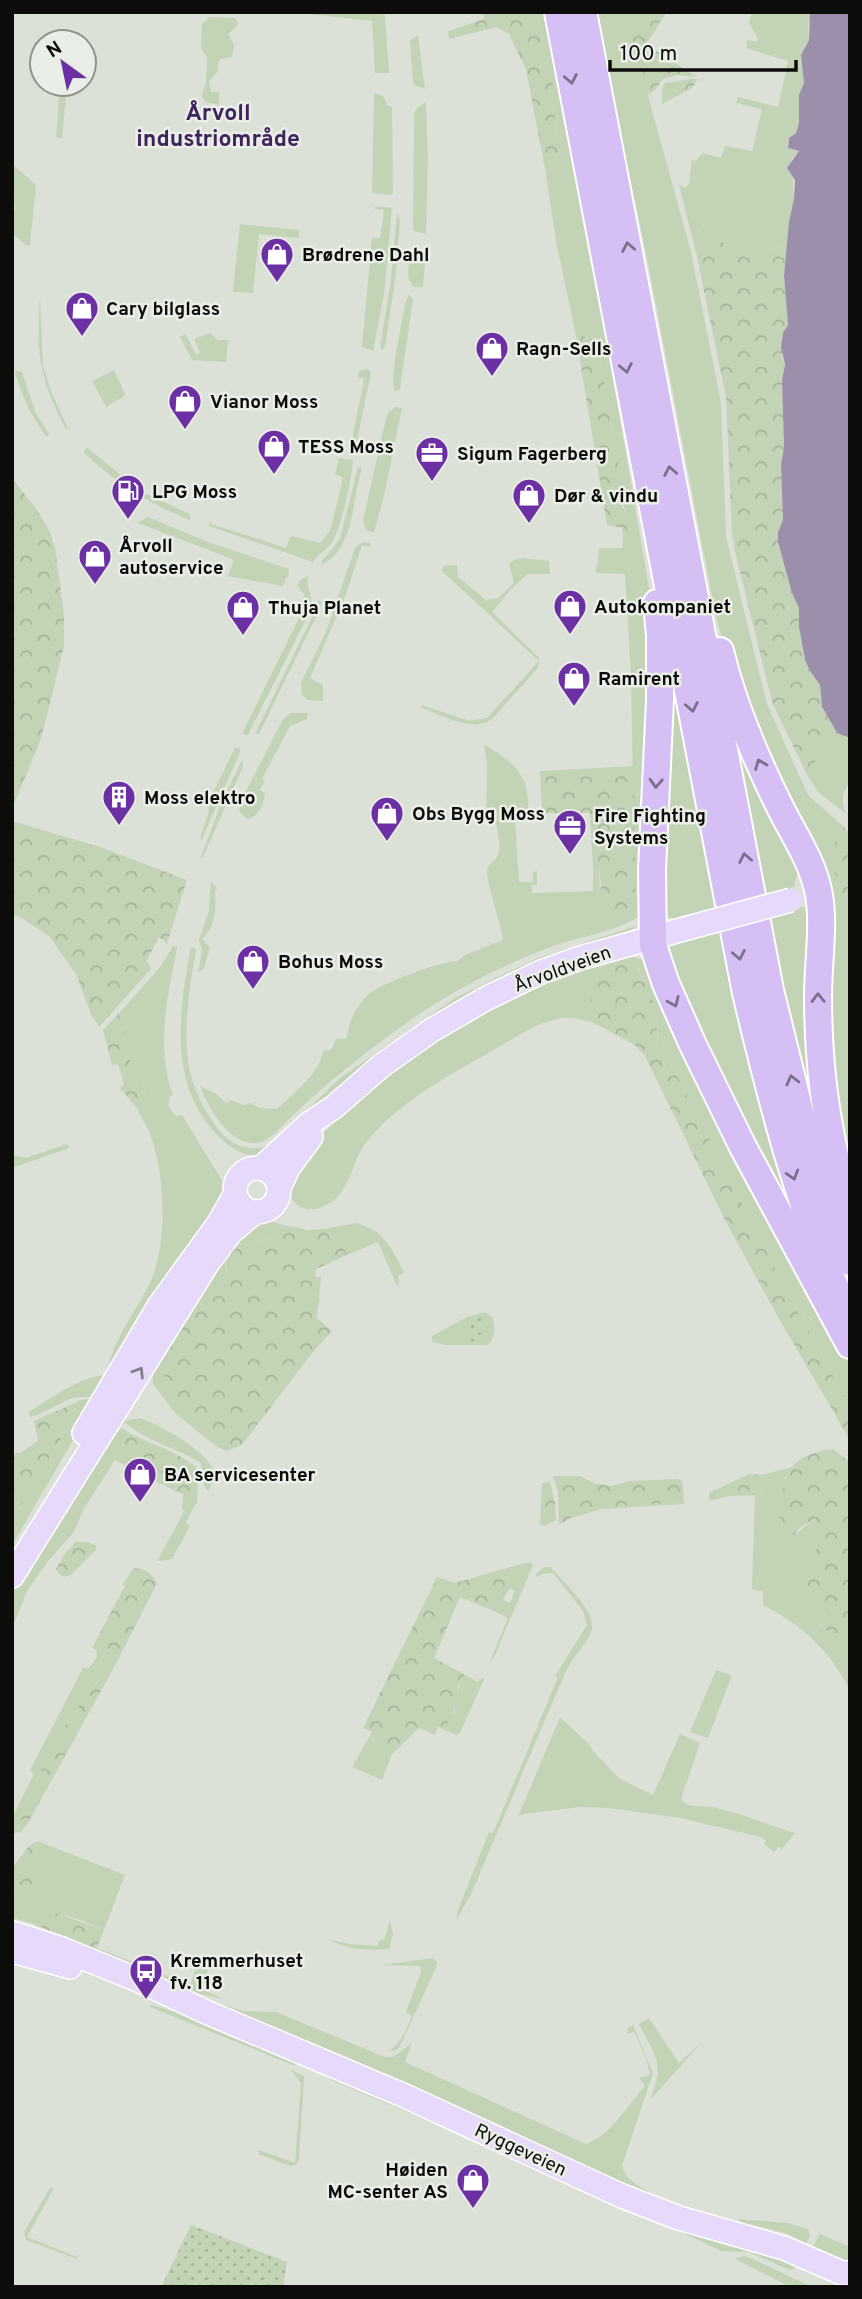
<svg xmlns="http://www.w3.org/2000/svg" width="862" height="2299" viewBox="0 0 862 2299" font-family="Overpass,sans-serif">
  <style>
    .green { fill: #c2d3b6 }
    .forest { fill: url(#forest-crowns) }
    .park { fill: url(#park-dots) }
    .water { fill: #9b8fac }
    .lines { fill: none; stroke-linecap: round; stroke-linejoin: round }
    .major-casing { stroke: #fff; stroke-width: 26 }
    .highway-casing { stroke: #fff; stroke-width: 30 }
    .major { stroke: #e6d9f9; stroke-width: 23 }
    .highway { stroke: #d6bff5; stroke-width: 26 }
    .major-bridge-casing { stroke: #fff; stroke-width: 26; stroke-linecap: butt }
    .major-bridge { stroke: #e6d9f9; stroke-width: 23 }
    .oneway { stroke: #7b6f8b }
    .oneway2 { stroke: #847d8d }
    .labels { text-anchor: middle; stroke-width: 5; stroke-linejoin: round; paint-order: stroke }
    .poi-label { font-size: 19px; font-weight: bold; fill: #0c0d0a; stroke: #e9eee6; text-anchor: start }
    .street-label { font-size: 19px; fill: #0c0d0a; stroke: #e9eee6 }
    .quarter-label { font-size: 23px; font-weight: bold; fill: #3e235c; stroke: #e9eee6 }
  </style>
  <defs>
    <pattern id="forest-crowns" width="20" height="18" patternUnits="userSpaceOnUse" patternTransform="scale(1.75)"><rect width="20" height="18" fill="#c2d3b6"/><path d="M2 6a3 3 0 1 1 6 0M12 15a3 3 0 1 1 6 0" fill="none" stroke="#a6b49b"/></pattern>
    <pattern id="park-dots" width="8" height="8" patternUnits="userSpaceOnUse" patternTransform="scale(1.75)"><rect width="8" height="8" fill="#c2d3b6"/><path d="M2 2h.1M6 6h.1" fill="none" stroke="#a6b49b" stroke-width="1.8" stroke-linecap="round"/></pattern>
  </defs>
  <rect width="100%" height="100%" fill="#dce1d8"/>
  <path class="green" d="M293,12H365L385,15L389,73H375L372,21Z
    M536,12H545L591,252L651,599L643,914C618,932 577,937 548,948C495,968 443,996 398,1029C358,1058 322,1087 287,1121C278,1130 270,1141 257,1143C230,1146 208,1108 200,1086L215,1093L226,1103L231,1100L244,1105L249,1103L260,1108L277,1109C293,1093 319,1075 323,1051L331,1050L336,1039L347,1038C348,1022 357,1005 369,994C381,983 442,961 458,961L465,955L503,940C501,923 486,882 487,870C488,863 494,863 497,857C502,848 498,829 494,819L486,820L487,763L484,744C515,764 530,774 528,813L515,817L519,882H533V872L537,871V885H532V893L593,891V869L599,867L600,896L635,903L631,674L625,574L596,573L599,548H622L623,534L628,535C632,507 609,493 619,467L598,348L583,334L576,336L557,246L545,169L556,166L561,161L564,150L556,133L553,85L543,52L542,24Z
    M595,12H625L691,252L721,403L726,537L767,704L808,795L844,827L829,853L840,890L839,907L850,919V1177L838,1119L825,962L787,806L723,643L715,612L649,268Z
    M752,12H810L811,14L808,25L809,40L801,55L804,83L799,95V123L796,133L789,138L787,144L790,149L799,151L792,159L794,204L787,247L782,246L747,258L722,242L715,244L699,232L697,257L679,185L686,188L689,184L692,160L696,161L702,153L721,158L725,146L752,151L762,109L736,103L738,97L778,107L788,61L746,48L747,40L757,42L758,39L749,23Z
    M209,17L235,18L239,24L228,34L234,45L232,57L221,59L218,63V71L209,81L211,92H219V105L205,102L202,96L206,82L207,57L201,48L202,24Z
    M418,35L425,89L414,85L413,82L410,40Z
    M60,84H67L62,139L56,137Z
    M374,93L383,96L388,106L392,107L393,193L391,195L372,193Z
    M426,102L428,159L426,234L414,231L413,226L414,113L417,108Z
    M12,164L36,185L30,245L27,246L12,233V213L15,210Z
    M375,206L392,208L384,294L373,351L362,347L372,238H380L384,210L375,209Z
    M397,214L400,219L396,273L385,347L382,350L380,347L391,280Z
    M240,224L299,230V238L259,234L253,293L233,292Z
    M426,251L423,287H414C402,275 409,253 426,251Z
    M409,294L413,299L400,389L395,392C389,378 402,324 405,305Z
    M40,296L43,366L51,391L68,429H66C39,378 36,354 40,296Z
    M210,333L218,340H228L226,362L192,360L180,337L186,334L196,355L200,353L194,339Z
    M368,369L371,373L356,446H353L351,445L364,379L358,377L359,371Z
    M114,370L125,394L123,397L106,407L92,381Z
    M16,371L22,372L35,411L49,434L46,437L28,408L15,374Z
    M396,407L402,408L385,491L374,533L366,530L363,521L386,418L389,412Z
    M86,447L144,493L190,514V520C149,504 116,483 84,453Z
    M339,458L353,460C352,478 341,528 332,542C327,551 317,554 313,562L209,526L210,519L211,524L286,548L291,536L320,543L330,531L343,478L335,474Z
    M358,467L362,468C352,498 355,548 323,564L321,562L340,539Z
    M148,517L208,542L289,569L288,578L286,577L283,586L227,576L233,564L232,559L138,523Z
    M363,542L371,543L370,547L362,545L345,597L310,678L323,685V701L308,700L302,695L301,683L326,632L355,548Z
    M524,558L549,561L550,574H528L511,589L492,612L538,657C539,661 539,664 538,668L492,719C472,733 442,715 422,708L421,705L470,721L487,718L539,661L441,570L444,566L457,565L458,577L486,600L498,598L514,583L509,564L516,559Z
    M308,576C305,589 315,594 310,611L248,735L242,734L299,618L304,594L297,586L300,580Z
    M318,600L322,602L318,613L259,734H255L313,615Z
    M669,659L741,1027L773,1157L797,1228L728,1108L665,947L692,917L691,915L673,919L663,914Z
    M726,691L799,866L794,886L790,889L794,907H802L809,910L820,1138L795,1044Z
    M291,713H308L307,719L290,726L262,779L265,781L260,790L265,793C264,804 259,817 247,819L239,811L242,799L283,719Z
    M827,741L850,753C850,760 851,768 850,776C847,794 838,791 846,814L818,792L807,775Z
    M235,748H240V752L202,839L200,838L209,811L207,805Z
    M242,760L243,767L203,857H201L220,806Z
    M211,881L217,889L215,891C216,909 216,927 202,939L210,948L204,968L198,973L202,950L199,940L209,911Z
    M639,925L615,939L566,953L261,1156C242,1157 227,1146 215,1133C168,1082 179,1009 191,947L196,949C195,962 191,974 190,987C183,1044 183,1083 219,1130C232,1147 252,1153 271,1144L339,1079L455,998L538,958Z
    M173,946L177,947C168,996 155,1046 173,1095L169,1097V1108L176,1116L182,1115L223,1182V1199L96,1399C70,1390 53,1412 30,1417L29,1412C47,1400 86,1373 107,1376C110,1345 132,1316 147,1289C168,1251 166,1178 151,1137C148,1127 141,1118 137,1108L146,1101L143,1081L128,1057L125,1046L127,1024L123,1009L161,966Z
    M628,955L645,961L792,1252L850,1359V1407L786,1290L677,1076C646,1051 663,1041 655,1011C651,996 644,982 638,969L585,987L592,1003V1022C582,1020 570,1016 561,1018C536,1023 514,1038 494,1050C449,1075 397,1103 365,1144C353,1160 349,1192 331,1202C322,1208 311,1212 301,1207C261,1186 341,1115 358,1100C415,1048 486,1006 557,977C579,968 604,962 628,955Z
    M67,1144L69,1148L12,1168V1155L26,1158Z
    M271,1221L283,1225L270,1239L255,1241L239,1248L225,1263L227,1274L219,1280L169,1387L170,1401L175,1413L153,1384V1367L224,1248L258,1224Z
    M356,1223C384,1230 392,1248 404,1273L398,1276L399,1283L397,1286L378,1242L347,1255L340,1240L324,1229Z
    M485,1312L493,1318C495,1328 496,1338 487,1345H446L432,1342V1336L467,1317Z
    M89,1413L12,1545V1520L66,1430L63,1426Z
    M139,1418C158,1423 207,1451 213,1470C216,1478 212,1484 208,1491L204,1486L201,1463C178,1448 147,1442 126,1423L123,1424L116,1433C119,1447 145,1465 157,1471C165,1475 171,1474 177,1481L175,1491L115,1460L83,1510L74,1532L48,1561L27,1591L12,1629V1587L114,1429L125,1421Z
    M793,1467L785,1478L794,1535L814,1520L813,1530L821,1541L818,1566L809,1602L826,1604V1611L820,1625L832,1636L843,1635L850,1638V1691C831,1651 802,1625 763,1605V1592L752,1589L755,1495L763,1494L761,1475Z
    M684,1502V1504L602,1509L571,1518L570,1509Z
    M184,1512L189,1516L186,1523L190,1526L172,1559L157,1561Z
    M529,1562L533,1565L495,1655L488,1666L508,1618L496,1612L502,1600L510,1603L515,1591L508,1588L511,1581L496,1571Z
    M544,1567H550L555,1572C566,1585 599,1614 591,1632C585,1646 573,1657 566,1671L471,1894L456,1921L458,1910L489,1832L493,1833L558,1677L555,1676L587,1625L583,1611L553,1573H546L536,1577V1574Z
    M96,1650L118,1660L107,1680L101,1678L97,1681L50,1750L30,1795L21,1809L25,1820L28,1823L21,1832L12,1833L14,1814L34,1774L30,1770L83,1668H89L97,1657Z
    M716,1670L732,1675L708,1738L690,1732Z
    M464,1674L478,1682L483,1677L484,1679L460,1733L457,1735L438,1727L455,1713C453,1698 460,1687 464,1674Z
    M560,1717L590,1745L592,1750L620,1779L653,1795L680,1734L700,1743L681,1799C689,1809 700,1805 711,1807C739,1812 768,1825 795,1833L782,1849L779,1847L774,1852L764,1844L766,1841L761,1837L680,1818L609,1808L580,1807L523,1814L518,1817Z
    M372,1732L373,1741L383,1754H392L382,1780L352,1767Z
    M35,1842H40L125,1875L104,1930C84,1921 53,1906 33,1917L31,1923L12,1918V1892L15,1893L34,1867L37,1849L29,1846Z
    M390,1921L393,1934L389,1949C370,1951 345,1950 329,1939L349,1944L377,1946L381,1939L384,1940Z
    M97,1948L190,1985L200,1957L211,1959L202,1989L224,1999L200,1994L96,1950Z
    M432,1958L437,1962L436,1968L399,2048L394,2051H388C402,2044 406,2029 412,2016L406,2012L421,1972L420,1966L382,1965Z
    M206,2001H213L243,2011L276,2012L385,2057H393L412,2043L405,2062L586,2144C611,2135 628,2105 645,2086L639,2078L650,2075L646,2058L634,2032L627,2034L628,2028L633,2025L653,2073L622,2166C627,2184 644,2187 657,2197L645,2194L341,2055L311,2042L277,2032Z
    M151,2005L199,2019L291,2057L297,2064L293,2065L150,2007Z
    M649,2018L679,2063L702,2042L650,2100C665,2063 656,2058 639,2024Z
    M275,2062L304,2076L299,2160L297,2164L290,2166L259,2154V2150L295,2163L301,2083L291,2070Z
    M332,2076L342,2078L600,2196L596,2198L431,2122L331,2080L329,2078Z
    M50,2188H54L27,2237L77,2257V2259L26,2240L24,2232Z
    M640,2212L797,2263L794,2269L789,2270L749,2252L721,2251Z
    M738,2219L787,2223L808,2229L810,2236L806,2243L785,2233L741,2222Z
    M820,2234L850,2247V2262L813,2246Z
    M744,2256L751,2258L812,2287H791L735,2259Z"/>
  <path class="forest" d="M483,12H536L542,24L543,52L553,84L556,133L564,150L562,161L556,166L545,169L526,69L509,34L497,27L449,39L448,31L484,19Z
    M625,12H667L646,44L697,77L677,75L663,79L655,90L647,96Z
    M690,79H698L692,88L662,104V89L665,83Z
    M707,230L715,244L722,242L747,258L782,246L787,247L784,276L788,325L783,333L782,343V358L785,364L782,381L784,447L781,465L783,520L778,532V542L792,593L799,608V627L805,660L810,671L820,685L822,707L832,724L844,736L850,738V753L827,742L807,775L772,702L735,552L732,533L726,397L697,257L699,231Z
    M583,334L587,339H593L598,348L619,467C613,482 622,515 635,525L634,532L628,535L623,534L622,528L607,525L576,336Z
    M12,478L37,510L49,530L55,548L64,615V646L41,739L12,809Z
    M634,766L635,903L632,911L622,918L598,905L601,886L599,867L593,869L590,813H542L540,771Z
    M12,821L100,847L187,880L167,944L159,937L147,960L151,969L99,1027L91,1014L76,974L49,936L18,916L12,915Z
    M844,827L850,835V919L839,907L840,890L829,853Z
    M630,961C642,972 656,1005 657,1022C658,1042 654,1044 664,1065L669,1064L677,1076L786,1290L850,1407V1440L779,1319L725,1220L645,1056L635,1045L592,1022V1003L585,987L590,977L617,963Z
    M123,1009L127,1024L125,1046L128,1057L143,1081L146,1101L137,1108L120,1088L124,1084L118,1064L112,1065L103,1030Z
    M283,1225L308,1230L324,1229L340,1240L347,1255L316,1269L315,1277H321L317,1318L332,1331L313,1352L242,1445L226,1451L216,1446L175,1413L170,1401L169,1387L159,1364L205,1289L227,1274L225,1258L228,1252L255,1241L270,1239Z
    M88,1399L94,1403L89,1413L64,1426L66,1430L12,1520V1454L20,1453L38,1441L34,1421L81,1400Z
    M122,1428C144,1444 179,1449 198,1470L197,1502L189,1516L182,1509L183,1494L175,1491L177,1481C171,1474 165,1475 157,1471C144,1464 119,1447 116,1433Z
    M833,1449L850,1462V1477L847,1480L850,1490V1638L843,1636H832L820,1624L826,1612V1604L809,1602L798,1591L806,1574L818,1566L814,1554L821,1541L813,1530L814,1520L802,1526L794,1535L779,1529C784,1484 779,1456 833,1449Z
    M749,1474L761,1475L763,1495L730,1496L709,1501V1493Z
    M553,1476H580L594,1483L610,1486L631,1481L678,1479L682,1481L684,1502L571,1509V1518L559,1525L558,1492Z
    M550,1482L555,1503L556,1520L544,1526L540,1524L542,1483Z
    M76,1542H88L96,1546V1550L71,1575L65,1577L59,1574L56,1569L66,1552Z
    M134,1568C145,1569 153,1574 157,1583L118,1660L92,1648L125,1586L123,1584Z
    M496,1571L512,1581L511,1586L496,1612L460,1597L434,1658L464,1674V1678L457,1688L459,1695L455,1701L453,1720L438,1727L435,1735L419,1728L392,1754H383L376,1749L372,1732L363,1728L437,1577L455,1583Z
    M101,1677L107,1680L28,1823L19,1818L21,1809L30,1795L50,1750L72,1715Z
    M29,1846L37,1849L40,1857L34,1867L35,1880L24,1893L12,1892V1868Z
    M42,1912L59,1914L104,1930L96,1950L31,1923L33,1917Z"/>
  <path class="park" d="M481,1315L483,1342L469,1341L467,1319Z
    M191,2225L287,2262L283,2287H161Z"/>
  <path class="water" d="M810,12H850V738L837,733L832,724L822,707L820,685L810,671L805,660L799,627V608L792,593L778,542V532L783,520L781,465L784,447L782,381L785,364L781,348L783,333L788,325L784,276L789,222L794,199L795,180L787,168L799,151L788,148L789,138L796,133L799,123V95L804,83L801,55L809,40Z"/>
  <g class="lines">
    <defs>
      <path id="major" d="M235 1190a22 22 0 1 1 44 0a22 22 0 1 1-44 0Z
        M261,1168L309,1124L334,1107L381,1066L432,1030L485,999L541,972L580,958L684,929
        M279,1188L288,1168L311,1137
        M84,1433L159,1306L219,1223L235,1195
        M12,1576L207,1264L231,1232L255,1212
        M12,1933L62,1949L138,1980L206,2012L405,2096L622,2196L679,2218L784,2248L842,2273H850
        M12,1951L70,1967"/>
      <path id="highway" d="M558,12L746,993C773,1107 800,1213 850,1320
        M583,12L770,990L805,1132L850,1262
        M657,603L660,636V700L652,870L653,945L666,984L693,1045L743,1147L850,1345
        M720,651C733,705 756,759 781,809C794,835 812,861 818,890C825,920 818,964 818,996C818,1067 828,1143 850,1210"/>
    </defs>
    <use href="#major" class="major-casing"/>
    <use href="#highway" class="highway-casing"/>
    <use href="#major" class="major"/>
    <use href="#highway" class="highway"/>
    <defs>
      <path id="major-bridge" d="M684,929L791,900"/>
    </defs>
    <use href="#major-bridge" class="major-bridge-casing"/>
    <use href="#major-bridge" class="major-bridge"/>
  </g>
  <defs><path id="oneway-chevron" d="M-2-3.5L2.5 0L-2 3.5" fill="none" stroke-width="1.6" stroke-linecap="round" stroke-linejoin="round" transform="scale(1.75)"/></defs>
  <g class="oneway">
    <use href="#oneway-chevron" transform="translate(571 79) rotate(79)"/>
    <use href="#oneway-chevron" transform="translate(628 247) rotate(-101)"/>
    <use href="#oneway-chevron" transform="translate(626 368) rotate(79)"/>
    <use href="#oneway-chevron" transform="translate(670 471) rotate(-101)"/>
    <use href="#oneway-chevron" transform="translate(692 707) rotate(79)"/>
    <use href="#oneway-chevron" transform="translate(760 764) rotate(-112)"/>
    <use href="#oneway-chevron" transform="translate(656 783) rotate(93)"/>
    <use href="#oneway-chevron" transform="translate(745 858) rotate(-101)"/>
    <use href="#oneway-chevron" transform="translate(739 955) rotate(79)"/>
    <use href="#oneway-chevron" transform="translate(818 998) rotate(-91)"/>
    <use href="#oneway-chevron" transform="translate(674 1002) rotate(66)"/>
    <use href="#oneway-chevron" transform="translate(792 1080) rotate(-104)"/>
    <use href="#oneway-chevron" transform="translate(793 1175) rotate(73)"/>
  </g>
  <use class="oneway2" href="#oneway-chevron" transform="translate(139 1372) rotate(-58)"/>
  <defs>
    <symbol id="shop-pin" viewBox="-11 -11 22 30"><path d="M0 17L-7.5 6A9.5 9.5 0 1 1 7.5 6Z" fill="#6c2fa4" stroke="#e9eee6"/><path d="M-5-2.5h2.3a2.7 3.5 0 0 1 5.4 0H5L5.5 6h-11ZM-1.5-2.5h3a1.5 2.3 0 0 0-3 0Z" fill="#fff"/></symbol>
    <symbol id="office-pin" viewBox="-11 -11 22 30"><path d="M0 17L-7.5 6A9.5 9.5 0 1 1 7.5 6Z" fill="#6c2fa4" stroke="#e9eee6"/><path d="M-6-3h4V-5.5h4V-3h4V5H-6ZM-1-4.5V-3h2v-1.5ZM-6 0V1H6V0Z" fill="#fff"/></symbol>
    <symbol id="fuel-pin" viewBox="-11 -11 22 30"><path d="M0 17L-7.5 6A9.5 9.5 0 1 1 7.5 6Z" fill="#6c2fa4" stroke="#e9eee6"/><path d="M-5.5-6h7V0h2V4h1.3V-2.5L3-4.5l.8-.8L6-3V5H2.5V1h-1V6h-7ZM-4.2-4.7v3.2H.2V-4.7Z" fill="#fff"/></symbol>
    <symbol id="building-pin" viewBox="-11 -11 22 30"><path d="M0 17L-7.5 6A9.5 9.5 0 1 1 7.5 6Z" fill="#6c2fa4" stroke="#e9eee6"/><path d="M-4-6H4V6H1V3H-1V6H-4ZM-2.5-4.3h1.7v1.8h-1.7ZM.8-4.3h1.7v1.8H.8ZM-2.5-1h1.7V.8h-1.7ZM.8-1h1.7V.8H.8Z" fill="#fff"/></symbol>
    <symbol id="bus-pin" viewBox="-11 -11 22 30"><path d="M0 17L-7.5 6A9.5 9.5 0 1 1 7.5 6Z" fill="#6c2fa4" stroke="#e9eee6"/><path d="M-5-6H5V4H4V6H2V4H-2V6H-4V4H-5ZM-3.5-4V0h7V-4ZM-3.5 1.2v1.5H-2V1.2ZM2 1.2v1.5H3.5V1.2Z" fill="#fff"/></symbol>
  </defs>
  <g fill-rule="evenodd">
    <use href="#shop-pin" x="258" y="235" width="38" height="52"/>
    <use href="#shop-pin" x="63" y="289" width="38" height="52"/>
    <use href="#shop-pin" x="473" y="329" width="38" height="52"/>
    <use href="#shop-pin" x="166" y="382" width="38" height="52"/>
    <use href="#shop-pin" x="255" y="427" width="38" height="52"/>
    <use href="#office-pin" x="413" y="434" width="38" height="52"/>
    <use href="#fuel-pin" x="109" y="472" width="38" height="52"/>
    <use href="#shop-pin" x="510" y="476" width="38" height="52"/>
    <use href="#shop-pin" x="76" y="537" width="38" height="52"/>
    <use href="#shop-pin" x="551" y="587" width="38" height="52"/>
    <use href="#shop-pin" x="224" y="588" width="38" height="52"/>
    <use href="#shop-pin" x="555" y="659" width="38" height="52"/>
    <use href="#building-pin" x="100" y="778" width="38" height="52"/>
    <use href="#shop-pin" x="368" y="794" width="38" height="52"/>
    <use href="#office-pin" x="551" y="807" width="38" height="52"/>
    <use href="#shop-pin" x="234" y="942" width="38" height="52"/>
    <use href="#shop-pin" x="121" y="1455" width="38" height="52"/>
    <use href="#bus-pin" x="127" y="1952" width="38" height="52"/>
    <use href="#shop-pin" x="454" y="2161" width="38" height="52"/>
  </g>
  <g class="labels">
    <g class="poi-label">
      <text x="302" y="261">Brødrene Dahl</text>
      <text x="106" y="315">Cary bilglass</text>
      <text x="516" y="355">Ragn-Sells</text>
      <text x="210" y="408">Vianor Moss</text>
      <text x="298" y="453">TESS Moss</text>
      <text x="457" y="460">Sigum Fagerberg</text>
      <text x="152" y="498">LPG Moss</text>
      <text x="554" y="502">Dør &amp; vindu</text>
      <text x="119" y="552">Årvoll<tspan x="119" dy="22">autoservice</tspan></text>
      <text x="594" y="613">Autokompaniet</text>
      <text x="268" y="614">Thuja Planet</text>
      <text x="598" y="685">Ramirent</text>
      <text x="144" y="804">Moss elektro</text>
      <text x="412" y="820">Obs Bygg Moss</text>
      <text x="594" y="822">Fire Fighting<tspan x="594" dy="22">Systems</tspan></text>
      <text x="278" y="968">Bohus Moss</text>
      <text x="164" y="1481">BA servicesenter</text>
      <text x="170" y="1967">Kremmerhuset<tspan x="170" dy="22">fv. 118</tspan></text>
      <text x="448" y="2176" text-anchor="end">Høiden<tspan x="448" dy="22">MC-senter AS</tspan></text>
    </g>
    <g class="street-label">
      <text transform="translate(562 968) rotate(-20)" y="7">Årvoldveien</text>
      <text transform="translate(521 2149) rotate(25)" y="7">Ryggeveien</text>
    </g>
    <g class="quarter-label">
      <text x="218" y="120">Årvoll<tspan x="218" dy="26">industriområde</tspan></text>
    </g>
  </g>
  <rect width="862" height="2299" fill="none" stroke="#0c0d0a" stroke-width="28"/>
  <g transform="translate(63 63) rotate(327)"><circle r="33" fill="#e9eee6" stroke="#91948e" stroke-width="2"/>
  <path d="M0-5L12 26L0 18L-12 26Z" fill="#6c2fa4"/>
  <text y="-10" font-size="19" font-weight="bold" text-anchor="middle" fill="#0c0d0a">N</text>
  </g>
  <path d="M610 60v10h186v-10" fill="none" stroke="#0c0d0a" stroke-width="3.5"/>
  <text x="620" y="60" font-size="21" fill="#0c0d0a" stroke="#e9eee6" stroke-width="5" paint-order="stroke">100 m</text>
</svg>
